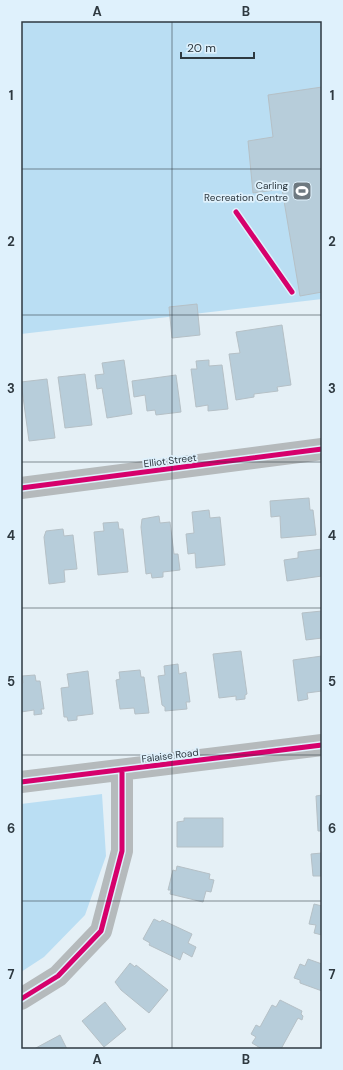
<svg xmlns="http://www.w3.org/2000/svg" width="343" height="1070" viewBox="0 0 343 1070" font-family="'DM Sans',sans-serif">
  <style>
    .green { fill: #badef3 }
    .building { fill: #b7cdda; stroke: #b5c0c6 }
    .lines { fill: none; stroke-linecap: round; stroke-linejoin: round }
    .minor { stroke: #b5babc; stroke-width: 22 }
    .tertiary { stroke: #b5babc; stroke-width: 22 }
    .cycleway-casing { stroke: #dff1fc; stroke-width: 8 }
    .cycleway { stroke: #d6006c; stroke-width: 5 }
    .grid { fill: none; stroke: #2e3940; stroke-width: 1; stroke-opacity: 0.55 }
    .labels { text-anchor: middle; stroke-width: 3.5; stroke-linejoin: round; paint-order: stroke }
    .poi-label { font-size: 10px; fill: #2e3940; stroke: #dff1fc; text-anchor: end }
    .street-label { font-size: 10px; fill: #2e3940; stroke: #dff1fc }
    .neatline { fill: none; stroke: #2e3940; stroke-width: 1.5 }
    .grid-label { font-size: 13px; text-anchor: middle; font-weight: bold; fill: #2e3940 }
  </style>
  <rect width="100%" height="100%" fill="#e5f0f6"/>
  <path class="green" d="M21,21H322V299L21,334Z
    M102,794L106,856L85,915L44,957L21,972V804Z"/>
  <path class="building" d="M322,87V292L300,296L282,189L253,193L248,141L273,137L268,95Z
    M197,304L200,335L172,338L169,307Z
    M282,325L291,385L277,387L278,391L254,394V397L236,400L229,354L240,353L236,332Z
    M124,360L132,414L107,418L102,388L97,389L95,375L104,374L102,363Z
    M209,360V366L222,365L228,409L208,411V405L196,407L191,369H197L196,361Z
    M85,374L92,425L65,428L58,377Z
    M176,375L181,412L156,415L155,410L147,411L145,395L134,397L132,381Z
    M47,379L55,438L29,441L21,382Z
    M309,498L310,510H313L316,535L281,538L280,516L271,517L270,501Z
    M209,510L210,518L220,517L225,565L196,568L195,553L188,554L186,534L194,533L192,512Z
    M159,516L160,523L170,522L174,554H178L180,570L163,572V577L152,578L151,573L146,574L141,527L142,519Z
    M118,522L119,529H123L128,572L98,575L94,532L104,531L103,523Z
    M63,529L64,536L73,535L77,569L64,570L65,582L49,584L44,537L46,531Z
    M322,549V576L287,581L284,560L298,558V552Z
    M322,611V638L306,640L302,613Z
    M241,651L247,694L245,695V699L236,700V696L219,698L213,654Z
    M322,656V691L307,693L308,699L298,701L293,660Z
    M178,664L179,674L186,672L190,702H186L187,709L165,711V707L162,705L158,676L165,675L164,666Z
    M140,670L141,677H144L149,713L135,714L134,708L120,709L116,680L120,679L119,672Z
    M88,671L93,714L77,716V720L68,721L67,717H64L61,688L69,687L67,674Z
    M35,675L36,681H40L44,709H41L42,714L34,715V710L21,712V684L23,683L22,676Z
    M322,795V831H318L316,796Z
    M184,818H223V847H177V822L184,821Z
    M322,853V876H313L311,854Z
    M177,866L210,874L209,879L214,880L211,892L206,891L203,902L170,894L171,890H168L173,870L176,871Z
    M314,904L322,906V935L314,933L316,925L309,924Z
    M154,919L160,922L162,920L192,934L188,943L196,947L192,957L183,952L180,960L149,945L150,943L143,939Z
    M308,959L322,964V991L300,983V980L294,978L300,964L305,966Z
    M130,963L135,967L136,965L168,990L149,1013L121,990L115,982Z
    M280,1000L302,1011L301,1014L303,1016L302,1020L298,1018L281,1049H262L252,1043L256,1037L251,1034L256,1025L260,1027L272,1005L276,1007Z
    M105,1002L126,1029L104,1047L82,1021Z
    M60,1035L67,1049H34Z"/>
  <g class="lines">
    <path class="minor" d="M21,782L322,745
      M21,999L58,976L101,931L122,851V770"/>
    <path class="tertiary" d="M21,488L322,449"/>
    <defs>
      <path id="cycleway" d="M236,212L292,292
        M21,488L322,449
        M21,782L322,745
        M21,999L58,976L101,931L122,851V770"/>
    </defs>
    <use href="#cycleway" class="cycleway-casing"/>
    <use href="#cycleway" class="cycleway"/>
  </g>
  <path class="grid" d="M172,21V1049M21,169H322M21,315H322M21,462H322M21,608H322M21,755H322M21,901H322"/>
  <defs>
    <symbol id="stadium-square" viewBox="-11 -11 22 22"><rect x="-9" y="-9" width="18" height="18" rx="4" fill="#6e7980" stroke="#dff1fc"/><path d="M0-5a6.5 5 0 1 0 0 10a6.5 5 0 1 0 0-10ZM-3.5-1.8h7v3.6h-7Z" fill="#fff"/></symbol>
  </defs>
  <g fill-rule="evenodd">
    <use href="#stadium-square" x="291" y="180" width="22" height="22"/>
  </g>
  <g class="labels">
    <g class="poi-label">
      <text x="288" y="189">Carling<tspan x="288" dy="12">Recreation Centre</tspan></text>
    </g>
    <g class="street-label">
      <text transform="translate(170 460) rotate(-7)" y="4">Elliot Street</text>
      <text transform="translate(170 755) rotate(-7)" y="4">Falaise Road</text>
    </g>
  </g>
  <rect width="343" height="1070" fill="none" stroke="#dff1fc" stroke-width="44"/>
  <path d="M181 52v6h73v-6" fill="none" stroke="#2e3940" stroke-width="2"/>
  <text x="187" y="52" font-size="12" fill="#2e3940" stroke="#dff1fc" stroke-width="3" paint-order="stroke">20 m</text>
  <rect x="22" y="22" width="299" height="1026" class="neatline"/>
  <g class="grid-label">
    <text x="97" y="16">A</text>
    <text x="246" y="16">B</text>
    <text x="11" y="100">1</text>
    <text x="332" y="100">1</text>
    <text x="11" y="246">2</text>
    <text x="332" y="246">2</text>
    <text x="11" y="393">3</text>
    <text x="332" y="393">3</text>
    <text x="11" y="540">4</text>
    <text x="332" y="540">4</text>
    <text x="11" y="686">5</text>
    <text x="332" y="686">5</text>
    <text x="11" y="833">6</text>
    <text x="332" y="833">6</text>
    <text x="11" y="979">7</text>
    <text x="332" y="979">7</text>
    <text x="97" y="1064">A</text>
    <text x="246" y="1064">B</text>
  </g>
</svg>
